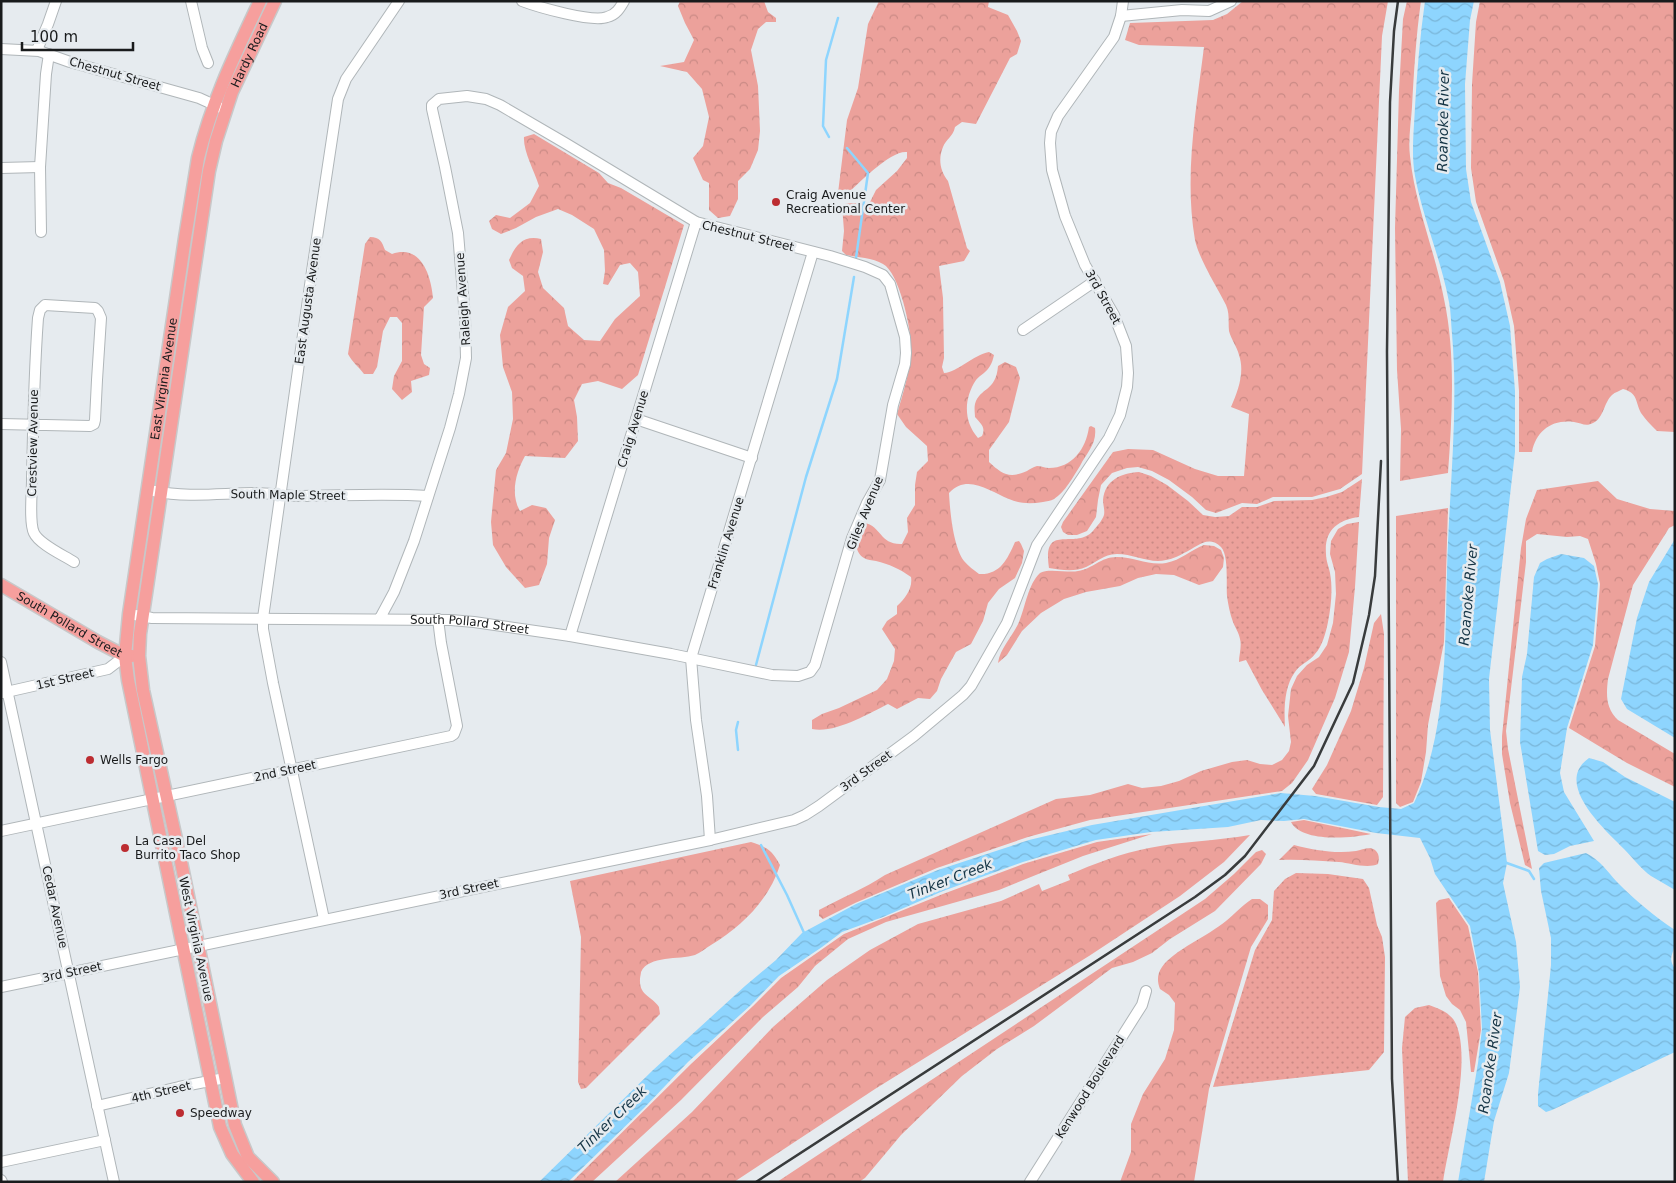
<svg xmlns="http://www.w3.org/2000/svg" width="1676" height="1183" viewBox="0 0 1676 1183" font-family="'DejaVu Sans',sans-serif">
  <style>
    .grass { fill: url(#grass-dots) }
    .forest { fill: url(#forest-crowns) }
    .water { fill: url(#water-waves) }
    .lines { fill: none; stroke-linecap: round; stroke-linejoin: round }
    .stream { stroke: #8ed5fe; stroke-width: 2.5 }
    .minor-casing { stroke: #b0b6b9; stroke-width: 12 }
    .major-casing { stroke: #c8c8c9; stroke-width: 15 }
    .minor { stroke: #fff; stroke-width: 10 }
    .major { stroke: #f69f9d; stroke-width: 12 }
    .rail { stroke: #383b3c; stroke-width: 2.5 }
    .poi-dot { fill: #bc2c31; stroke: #e6ebef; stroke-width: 2 }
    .labels { text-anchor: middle; stroke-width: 5; stroke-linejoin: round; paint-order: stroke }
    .street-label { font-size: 12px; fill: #191b1c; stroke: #e6ebef }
    .poi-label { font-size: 12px; fill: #191b1c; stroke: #e6ebef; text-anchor: start }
    .water-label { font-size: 14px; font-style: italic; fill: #143445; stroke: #e6ebef }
  </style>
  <defs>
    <pattern id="grass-dots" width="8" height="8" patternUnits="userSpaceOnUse" patternTransform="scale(1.25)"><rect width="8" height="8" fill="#eca19b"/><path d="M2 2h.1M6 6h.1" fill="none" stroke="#ca8a85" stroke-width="1.8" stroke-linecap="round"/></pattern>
    <pattern id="forest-crowns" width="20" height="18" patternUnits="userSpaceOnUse" patternTransform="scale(1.25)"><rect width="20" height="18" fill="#eca19b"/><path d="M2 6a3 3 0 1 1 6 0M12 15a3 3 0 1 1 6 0" fill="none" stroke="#ca8a85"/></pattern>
    <pattern id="water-waves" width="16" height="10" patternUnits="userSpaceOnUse" patternTransform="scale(1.25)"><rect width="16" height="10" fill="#8ed5fe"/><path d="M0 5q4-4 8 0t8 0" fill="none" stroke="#7ab6d9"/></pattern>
  </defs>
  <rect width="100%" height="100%" fill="#e6ebef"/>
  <path class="grass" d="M1139,472L1151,476L1167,485L1188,501L1203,515L1215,517L1229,516L1242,507H1257L1274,501L1312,500L1326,497L1342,492L1362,479L1359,517C1338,520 1324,530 1326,554C1326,561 1329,567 1330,573C1333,589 1331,607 1328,622C1326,632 1322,647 1315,654C1310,661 1300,664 1295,672C1284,687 1284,709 1285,727L1262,690L1246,660L1239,662C1239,655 1242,646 1240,639C1239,633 1235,627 1233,622C1230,614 1228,604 1227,596C1226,583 1229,556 1221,547C1208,534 1196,548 1184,553C1179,556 1172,559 1166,560C1150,564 1134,554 1117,554C1102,555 1099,561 1086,567C1075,572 1061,570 1049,568C1042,521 1075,551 1093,531C1097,526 1102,521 1104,515C1105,510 1103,505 1103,500C1105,480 1121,473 1139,472Z
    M1296,873L1328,874L1363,879L1369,888L1377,925L1382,937L1385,957L1384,1052L1369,1070L1213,1087L1255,950L1272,920L1274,891L1285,879Z
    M1429,1005C1440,1009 1451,1013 1456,1024C1472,1061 1449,1142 1443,1182H1408L1402,1048L1405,1017L1415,1008Z"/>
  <path class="forest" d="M680,1H764L768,12L776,18V22H766L758,29L751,50L758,86L760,131L758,150L750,169L738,181V199L730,216L718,218L709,210V183L703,180L693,158L703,146L709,117L702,89L687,72L660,66L684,62L694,40L685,23L678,6Z
    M879,1H989L988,7L1008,15L1017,31L1021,41L1017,54L1010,58L976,124L962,122L955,127C953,137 946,139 943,147C938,159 940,171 948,181L967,248L970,251L964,261L939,266L943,298L944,358L942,367L944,373C958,372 973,355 989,352L994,355C993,359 992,363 990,366C987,372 980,375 976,380C964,398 963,421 978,438L982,436C986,427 981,424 975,417C975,414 974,408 975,404C980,387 996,392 998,366L1005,362L1016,367L1020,378L1009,422L989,450V462C1002,474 1009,479 1027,471C1030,469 1033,467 1037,466C1041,466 1045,468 1049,468C1072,468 1086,449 1089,427L1091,426L1095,428C1097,444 1087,452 1080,466C1073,477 1065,492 1054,499C1051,501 1046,501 1043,502C1031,504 1020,504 1009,499C990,492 968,473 949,493C950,511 953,546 964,561C968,566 974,570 979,574C1000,575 1007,560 1015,542L1019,541L1021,544L1024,551L1022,563L1015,578L999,589L988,603L983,621L971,644L956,652L941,679L937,691L930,699L918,698L897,709L888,704C868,714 834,734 812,729V720L822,714L839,708L877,690L887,679L894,661L895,649L882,629L887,621L897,614V606C905,599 913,588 911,577C900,569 889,564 876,561C872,560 867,560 864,558C851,550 857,532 865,523C881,526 880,545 902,544L908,532L907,518L915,505V485L917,472L928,461L927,446L906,427L897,414C903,394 909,374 911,354C913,335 900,273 883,264C873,258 857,257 846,255L842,251L844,231L842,205C851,202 860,204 869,204L876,190L897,171L907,158V152C891,150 859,183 847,194L842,196L838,193L847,120L858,88L868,24Z
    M1243,1H1388L1382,36L1362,474L1340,489L1312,497H1273L1257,504L1242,503L1216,513L1206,510L1192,497L1169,480L1152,471L1138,467L1127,468L1112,473L1101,485L1098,500L1096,517L1087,531L1077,535H1068L1063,532L1061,527L1063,522L1113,452L1128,449L1153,450L1195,469L1218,476H1244L1249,414L1231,407C1238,391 1245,372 1239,355C1237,347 1231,339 1229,331C1228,322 1230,314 1226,305C1217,287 1199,259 1195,240C1184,176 1196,111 1204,47L1139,45L1125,40L1130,23L1213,20L1227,14Z
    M1407,1H1421C1416,36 1414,71 1412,107C1411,123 1408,140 1410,156C1415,205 1435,251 1444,299C1456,354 1452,417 1448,473L1400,481L1401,429L1397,370L1395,228L1399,91L1403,19Z
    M1480,1H1675V432L1657,431C1651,425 1646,420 1641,413C1635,401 1638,393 1623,389C1620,391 1615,392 1612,395C1604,402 1604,418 1593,423C1586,427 1581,423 1574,422C1552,419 1536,431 1532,452H1519V391L1514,326L1504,281L1476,202L1471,168L1472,84L1476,22Z
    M534,134L599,173L608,183L621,188L684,225L638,375L622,389L598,381L582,384L574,400L577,417L578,441L565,458L525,456C516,472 510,494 520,511L532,505L546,508L555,520L549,538L547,564L539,585L525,588L506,567L493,545L491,522L496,470L506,453L513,419L512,392L503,367L500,335L508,307L525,291L523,276L512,268L509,260C516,245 523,235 541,239L543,252L538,272L543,288L564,308L568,326L584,340L600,341L615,319L640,296L638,272L630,263L620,265L608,285L603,284L605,271L604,250L594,229L572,215L558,209L536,217L516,228L501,234L492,229L489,221L496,215L510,218L530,203L539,186C534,170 523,151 524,137Z
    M370,237C380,237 382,242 385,250L392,254C421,244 431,275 433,298L424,307L421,355L424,364L430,368L429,375L411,381L412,392L402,400L392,389L394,376L402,361V323L397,317H390L383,331L377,367L373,374H364C359,367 352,362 348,354L365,244Z
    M1598,481L1617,499L1650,509L1675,511V525L1669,528L1666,533L1633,585L1608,679C1606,696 1606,708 1618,720L1675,754V787L1627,763L1569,728L1595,646L1600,584L1596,564L1588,539L1580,536L1567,537L1537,534L1526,541V562L1506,731L1508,749L1532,869L1525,865L1510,803L1502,754V736L1521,548L1526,519L1537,490Z
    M1448,508L1444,642L1428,725L1426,752L1421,782L1413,802L1400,807L1396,803V516Z
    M1359,522L1355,587L1349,652L1335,698L1308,760L1292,783L1282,791L1090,820L1028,837L937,868L855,903L823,919L819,916V910C841,898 864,889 885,875L1056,799L1090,795L1128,784L1142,788L1161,786L1179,781L1201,771L1232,762L1247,760L1260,764L1272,765L1282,760L1289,751L1291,742L1288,716L1291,689L1297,676L1307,665L1319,657L1327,645L1333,623L1336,594L1335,572L1330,554L1331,541L1338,529L1347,524Z
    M1204,545L1214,546L1221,550L1224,558L1223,567L1213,581L1199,585L1174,575L1156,574L1138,578L1120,586L1086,592L1064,599L1041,613L1022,631L1007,655L998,663C1000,648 1013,636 1019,622C1025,608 1028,584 1040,573C1047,568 1069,573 1078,571C1093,569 1100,557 1117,557C1134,557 1149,566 1166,563C1181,560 1191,550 1204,545Z
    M1381,614L1384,634L1383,797L1377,805L1316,794L1312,789L1327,765L1351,711L1364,668L1374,623Z
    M1304,820L1371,834C1352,838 1302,843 1291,822Z
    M1152,834L1083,856L999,890L886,922L848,939L815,966L798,987L763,1017L681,1100L592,1182H572L691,1064L753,1006L781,978L844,934L943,894L1023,864L1097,842Z
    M1250,835L1224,862L1180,896L1089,956L875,1089L734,1182H615L692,1112L773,1027L827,980L870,950L918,924L1001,901L1039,884L1042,891L1070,880L1068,875C1094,864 1122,853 1149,848C1183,841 1216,841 1250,835Z
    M751,842C767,847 772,850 780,865C769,900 742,926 711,945C706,948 700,953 695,955C679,960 649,955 641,972C641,973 640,978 640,979C639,996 652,996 659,1007C659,1008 660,1013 660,1014L586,1088L581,1089L578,1082L581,937L570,881Z
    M1294,845C1314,850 1335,854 1356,851C1362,850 1370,846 1375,850C1380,854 1379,860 1378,864C1367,869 1350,863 1339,862C1319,861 1299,859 1279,860Z
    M1262,850L1266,854L1261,864L1215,911L1170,939L1152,953L1133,962L1112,968L1034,1026L997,1049L962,1076L901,1135L865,1178L859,1182H777L1205,899L1234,874L1256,852Z
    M1449,898L1468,926L1478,972L1481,1030L1474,1072H1471L1466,1022L1460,1010L1452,1004L1446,996L1440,976L1436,903L1439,900Z
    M1252,899H1260L1268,905V919L1251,947L1209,1089L1194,1182H1120L1131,1152V1124L1143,1094L1165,1059L1174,1030L1175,1003L1169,995L1160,989C1157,981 1157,974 1162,967C1174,950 1208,936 1226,921C1235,914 1241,906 1252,899Z"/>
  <path class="water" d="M1425,1H1474L1470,20L1465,84L1466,169L1471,202L1500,282L1510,326L1515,391V452L1489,679L1490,730L1507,863L1503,883L1516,942L1520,987L1509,1073L1494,1121L1484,1182H1458L1478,1063L1482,1029L1479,973L1470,926L1435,874L1430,858L1420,838L1376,833L1304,819L1284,821L1261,820L1228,827L1151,832L1096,840L1023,862L943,891L883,917L842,932L822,947L779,976L751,1005L688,1062L644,1108L568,1182H539L652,1071L745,986L776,960L802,933L856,904L938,870L1029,840L1092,825L1281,793L1315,796L1379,807L1401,809L1414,803C1451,725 1444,627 1448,542C1451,473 1458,404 1452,334C1451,324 1451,312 1449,302C1441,259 1423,219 1415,176C1411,153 1414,130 1415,107C1417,71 1420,36 1425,1Z
    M1675,539V738L1627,709L1621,699L1637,618L1649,582Z
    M1561,554L1584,558L1594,566L1598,584L1593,645L1567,728L1560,773L1564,792L1594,841L1570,846L1554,854L1545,855L1538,851L1520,742L1522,677L1527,654L1534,577L1540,563L1547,559Z
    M1589,758L1603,762L1625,777L1675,802V890C1667,885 1659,881 1651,876C1641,869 1633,858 1624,849C1604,829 1553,783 1589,758Z
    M1586,853C1601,861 1606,870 1617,882C1635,900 1654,916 1675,930C1675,934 1675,938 1675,942C1674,955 1667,957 1675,969V1052L1552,1110L1546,1112L1538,1106V1094L1551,965V938L1541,891L1539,868L1544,863Z"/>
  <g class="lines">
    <path class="stream" d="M829,137L823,126L826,60L838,18
      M847,148L868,173L856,258
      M756,665L806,477L837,379L854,277
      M738,722L736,730L738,750
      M761,845L787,895L805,935
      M1504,862L1529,871L1534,879"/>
    <defs>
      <g id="minor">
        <path d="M191,1L202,48L208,63"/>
        <path d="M522,1C538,7 593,23 607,17C616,15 620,8 624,1"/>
        <path d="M1121,16L1182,10L1209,11L1231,1"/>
        <path d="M1,49L39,51L70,62L199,98L221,108"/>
        <path d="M37,50L48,24L56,1"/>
        <path d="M1,168L40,167"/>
        <path d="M41,232L40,167L46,74L49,54"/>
        <path d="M1023,330L1095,281"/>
        <path d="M636,419L752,458"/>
        <path d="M1,424L90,426L94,424L95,420L97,380L101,318L98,311L95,308L45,305L40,310L38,318C34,372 33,426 32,480C32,492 29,523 34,533C39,544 63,555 74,562"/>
        <path d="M154,491C188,498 222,493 257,493C269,493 282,496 294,496C339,496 384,493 428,496"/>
        <path id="s1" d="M135,615L152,618L451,620L474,622L570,636L671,654L772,675L798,676L810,672L815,665L852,538L867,503L880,480L893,405L905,364L906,353L905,337L890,284L883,275L865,267L830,256L696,222L565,143L500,105L486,99L467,96L439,99L432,105V109L445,167L458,233L465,318L466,358L459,394L450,428L414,541L394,592L380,618"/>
        <path d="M570,636L696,222"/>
        <path d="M1,662L114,1182"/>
        <path d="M2,693L108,669L125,656"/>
        <path d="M1,831L451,736L454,734L457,726L441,643L438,619"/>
        <path d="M710,840L707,796L696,720L691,658L813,252"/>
        <path d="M324,919L273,683L263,629V618L312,271L338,99L346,79L399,1"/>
        <path d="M1,987L710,840L794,820L805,815L819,806L914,736L963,695L971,686L1007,623L1037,545L1109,438L1120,415L1127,387L1128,373L1126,346L1114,315L1085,265L1065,216L1052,170L1050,143L1051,132L1058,116L1114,37L1121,16L1123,1"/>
        <path d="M97,1106L179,1087L225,1078"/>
        <path d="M1,1162L105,1140"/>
        <path d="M1,1180L2,1182"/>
        <path d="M1030,1182L1142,1005L1146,991"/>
      </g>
      <g id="major">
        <path id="s2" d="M1,585L98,642L125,656H132"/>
        <path id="s3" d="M253,1182L232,1154L220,1127L128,680L125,656L129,614L185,238L198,158C212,101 235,54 260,1"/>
        <path id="s4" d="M273,1182L248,1157L235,1125L180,857L143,690L139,656L140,634L209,171L216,141L232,92L275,1"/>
      </g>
    </defs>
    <use href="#minor" class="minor-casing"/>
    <use href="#major" class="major-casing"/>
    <use href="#minor" class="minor"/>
    <use href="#major" class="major"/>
    <path class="rail" d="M1398,1L1394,31L1390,102L1387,352L1392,1079L1398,1182
      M756,1182L1195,897L1225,875L1245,856L1314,766L1353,683L1369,615L1375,576L1381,461"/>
  </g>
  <g class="poi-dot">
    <circle cx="776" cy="202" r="5"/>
    <circle cx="90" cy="760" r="5"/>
    <circle cx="125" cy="848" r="5"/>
    <circle cx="180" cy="1113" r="5"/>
  </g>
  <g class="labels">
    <g class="street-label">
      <text dy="4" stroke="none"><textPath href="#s4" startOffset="1162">Hardy Road</textPath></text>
      <text transform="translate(115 74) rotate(16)" y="4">Chestnut Street</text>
      <text transform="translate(748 236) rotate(14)" y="4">Chestnut Street</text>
      <text transform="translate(1103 297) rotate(61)" y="4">3rd Street</text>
      <text transform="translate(463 299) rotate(-94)" y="4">Raleigh Avenue</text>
      <text transform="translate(308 301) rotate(-82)" y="4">East Augusta Avenue</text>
      <text dy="4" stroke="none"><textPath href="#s3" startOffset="825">East Virginia Avenue</textPath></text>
      <text transform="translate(633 429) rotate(-73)" y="4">Craig Avenue</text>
      <text transform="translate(33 443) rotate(-89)" y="4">Crestview Avenue</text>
      <text transform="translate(288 495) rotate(1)" y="4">South Maple Street</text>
      <text transform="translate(865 513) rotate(-68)" y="4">Giles Avenue</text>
      <text transform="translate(726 543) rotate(-73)" y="4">Franklin Avenue</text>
      <text dy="4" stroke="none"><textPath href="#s2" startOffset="79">South Pollard Street</textPath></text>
      <text dy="4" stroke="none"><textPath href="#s1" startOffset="335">South Pollard Street</textPath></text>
      <text transform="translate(65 679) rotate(-13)" y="4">1st Street</text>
      <text transform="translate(285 771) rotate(-12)" y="4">2nd Street</text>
      <text transform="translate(866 771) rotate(-36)" y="4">3rd Street</text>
      <text transform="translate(469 889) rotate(-12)" y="4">3rd Street</text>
      <text transform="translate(55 907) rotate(78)" y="4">Cedar Avenue</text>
      <text transform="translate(196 939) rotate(78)" y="4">West Virginia Avenue</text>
      <text transform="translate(72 972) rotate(-12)" y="4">3rd Street</text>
      <text transform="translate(1090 1087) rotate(-58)" y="4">Kenwood Boulevard</text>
      <text transform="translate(161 1092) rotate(-13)" y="4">4th Street</text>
    </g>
    <g class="poi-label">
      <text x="786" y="199">Craig Avenue<tspan x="786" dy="14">Recreational Center</tspan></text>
      <text x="100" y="764">Wells Fargo</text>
      <text x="135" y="845">La Casa Del<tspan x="135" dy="14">Burrito Taco Shop</tspan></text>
      <text x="190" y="1117">Speedway</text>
    </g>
    <g class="water-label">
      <text transform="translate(1443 121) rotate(-89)" y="5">Roanoke River</text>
      <text transform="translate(1468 595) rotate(-85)" y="5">Roanoke River</text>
      <text transform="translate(950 879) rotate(-21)" y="5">Tinker Creek</text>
      <text transform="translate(1490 1063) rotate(-82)" y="5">Roanoke River</text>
      <text transform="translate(612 1119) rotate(-44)" y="5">Tinker Creek</text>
    </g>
  </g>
  <rect width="1676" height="1183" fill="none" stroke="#191b1c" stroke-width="5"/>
  <path d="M22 42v8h111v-8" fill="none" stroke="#191b1c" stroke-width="2.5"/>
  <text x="30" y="42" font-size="15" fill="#191b1c" stroke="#e6ebef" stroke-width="4" paint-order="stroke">100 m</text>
</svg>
